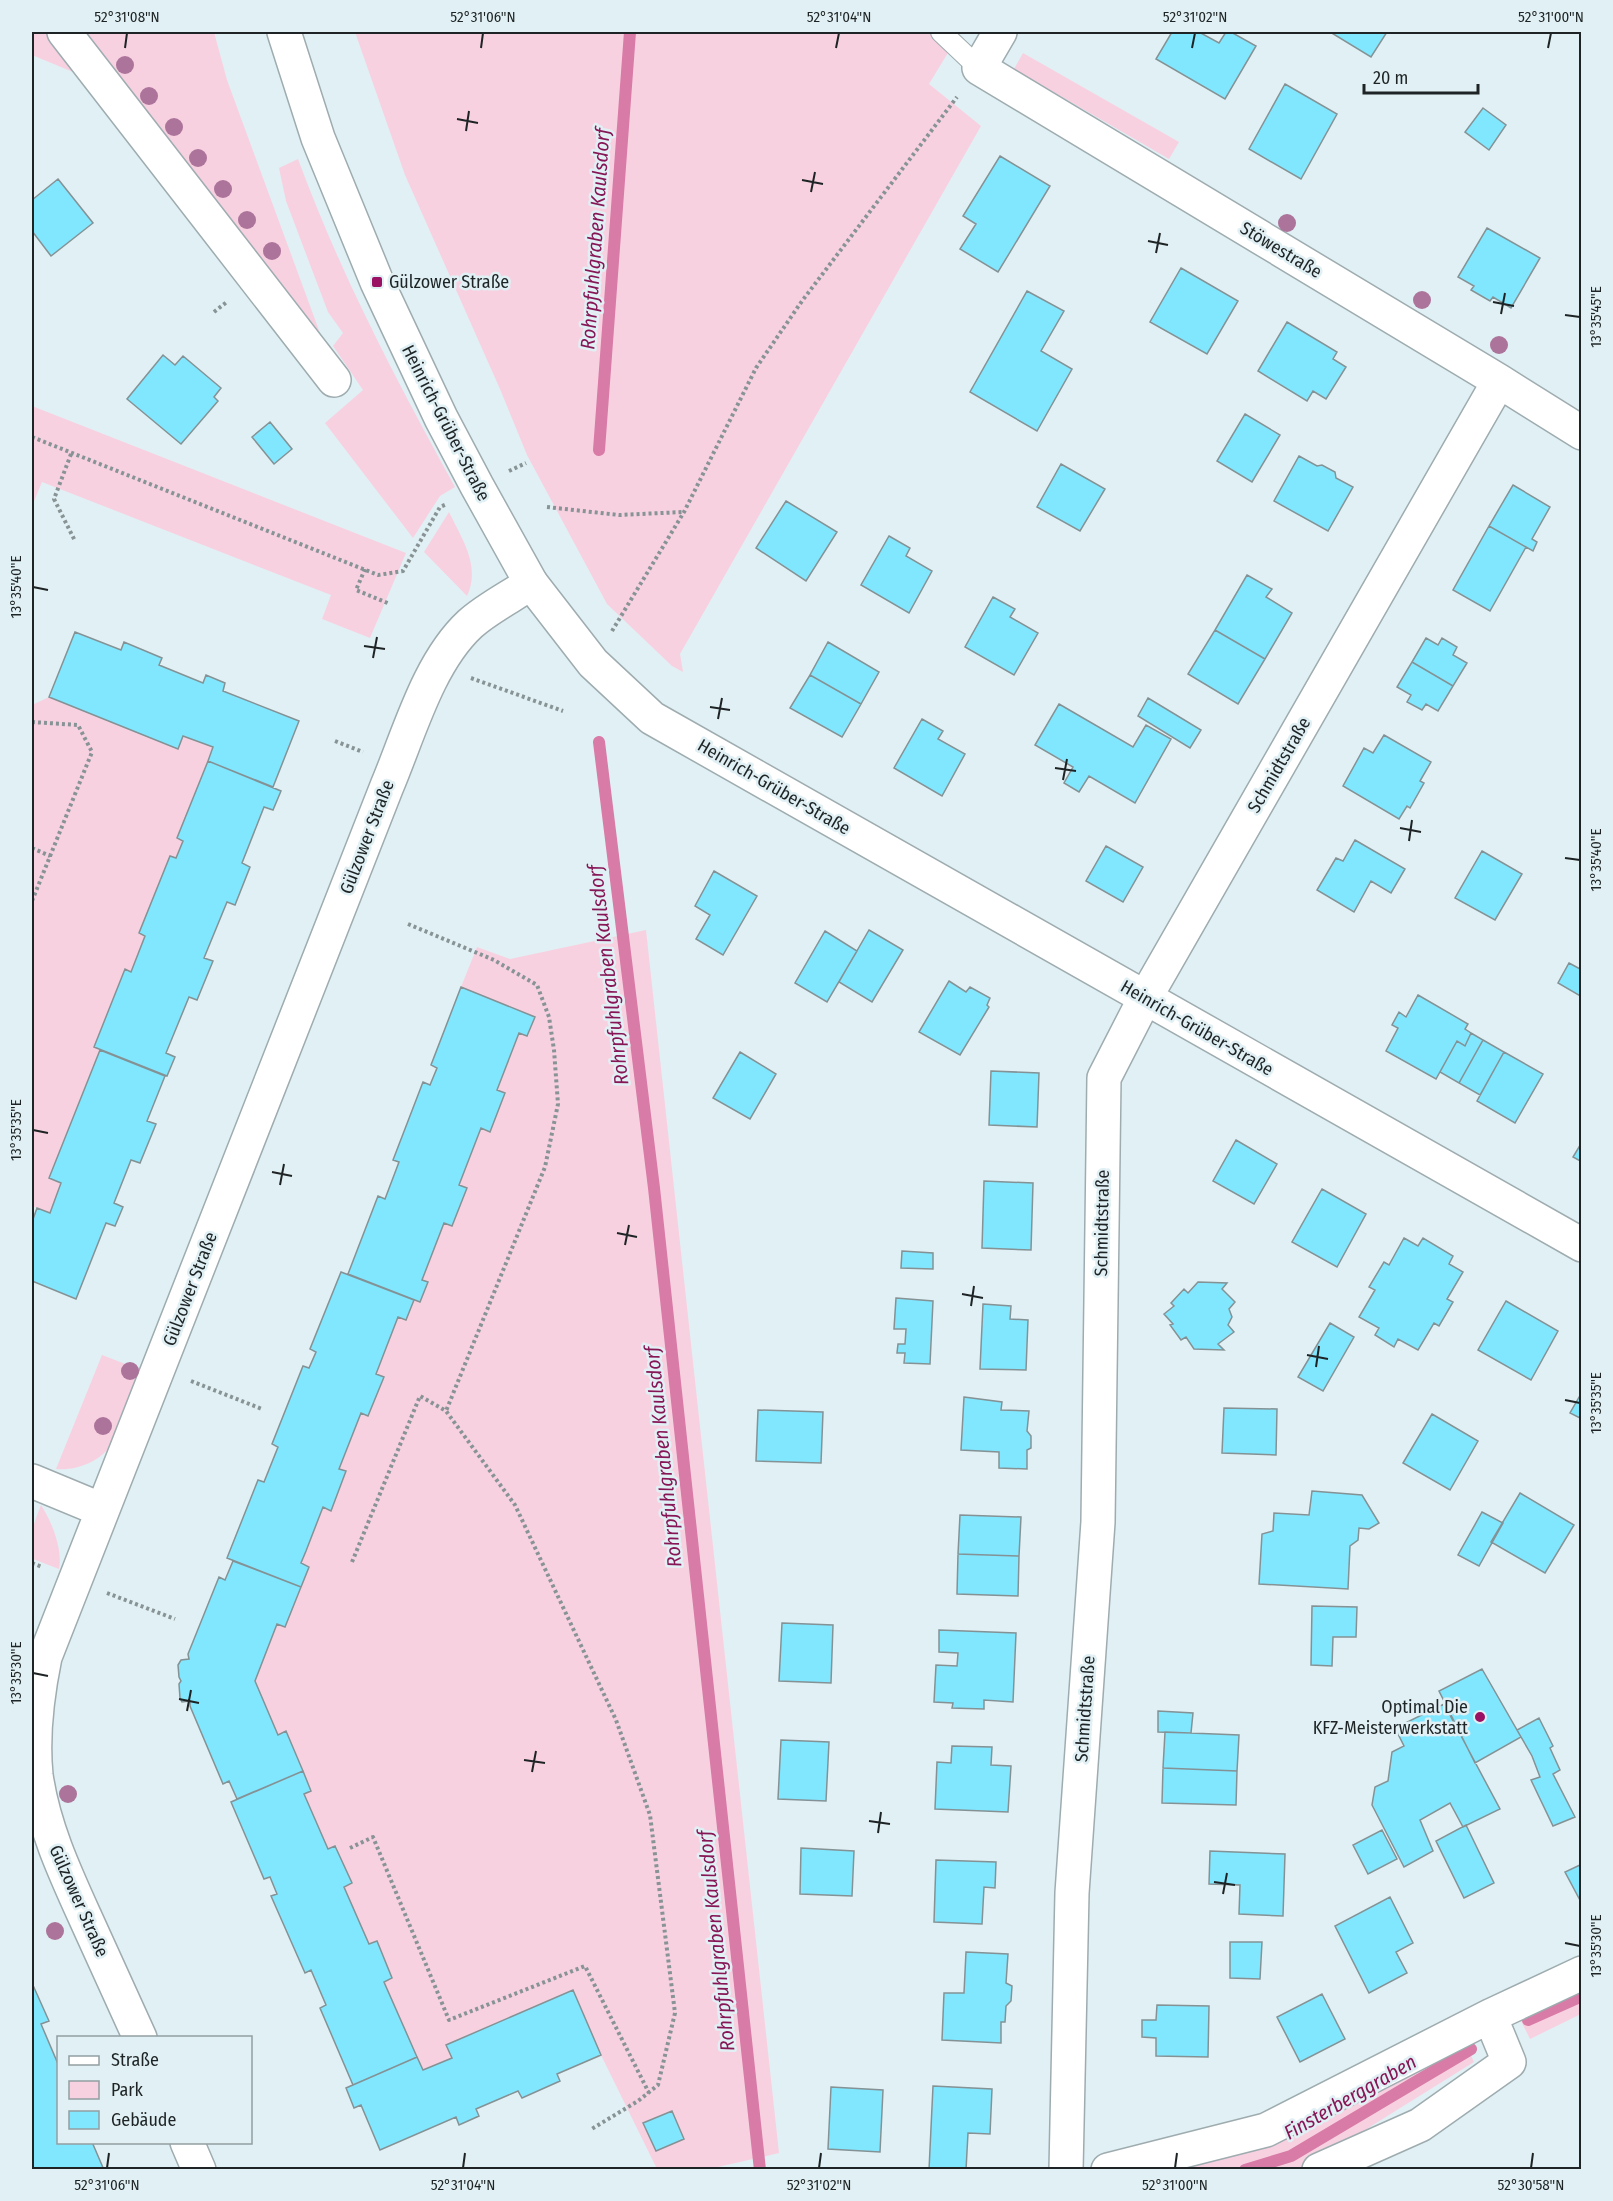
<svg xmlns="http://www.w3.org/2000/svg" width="1613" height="2201" viewBox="0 0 1613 2201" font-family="'Fira Sans Condensed',sans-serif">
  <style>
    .green { fill: #f8d1e1 }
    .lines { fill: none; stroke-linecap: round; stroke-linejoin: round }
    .stream { stroke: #d87ba6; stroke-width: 12 }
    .building { fill: #81e7ff; stroke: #849295; stroke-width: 1.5 }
    .service-casing { stroke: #9eacb0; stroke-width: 22 }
    .minor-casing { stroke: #9eacb0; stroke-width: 36 }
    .tertiary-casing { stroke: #9eacb0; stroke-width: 36 }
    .path { stroke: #889395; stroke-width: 4; stroke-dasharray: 3 3; stroke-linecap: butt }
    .service { stroke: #fff; stroke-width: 20 }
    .minor { stroke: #fff; stroke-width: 33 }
    .tertiary { stroke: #fff; stroke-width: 33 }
    .tree { fill: #ac749a }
    .ticks { fill: none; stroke: #1e2425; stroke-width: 2 }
    .poi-dot { fill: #9a1062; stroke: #e1f0f4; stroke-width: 2 }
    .labels { text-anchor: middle; stroke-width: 5; stroke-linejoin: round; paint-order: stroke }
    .street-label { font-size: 18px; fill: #1e2425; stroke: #e1f0f4 }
    .poi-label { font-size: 18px; fill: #1e2425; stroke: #e1f0f4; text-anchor: start }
    .water-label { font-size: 20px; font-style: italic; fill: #861656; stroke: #e1f0f4 }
    .neatline { fill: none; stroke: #1e2425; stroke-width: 2 }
    .ticks-label { font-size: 15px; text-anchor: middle; fill: #1e2425 }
  </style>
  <rect width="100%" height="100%" fill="#e1f0f4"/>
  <path class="green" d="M32,32H49L85,77L32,55Z
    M84,32H214L227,80L320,333Z
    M355,32H950L957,38L929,84L981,126L680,654L683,672L672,666L607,604L527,455L500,389L405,175Z
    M1023,53L1179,142L1169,159L1014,69Z
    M298,159C340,273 396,380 455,487L440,496L413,538L325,423L363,390L333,346L343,333L328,312L286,201L279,168Z
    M32,406L406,553L370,638L322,619L331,595L42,482L32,506Z
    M449,512C462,539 481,566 467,596L424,552Z
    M49,697L178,749L183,736L213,747L177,838L183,841L176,858L170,856L139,933L145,936L131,972L125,970L94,1047L100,1050L49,1178L61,1183L50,1213L32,1206V705Z
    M646,930L779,2153L709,2169H657L601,2055L573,1990L447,2045L452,2058L423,2070L384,1982L392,1977L377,1941L369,1944L344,1887L352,1883L336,1846L328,1849L304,1794L311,1791L286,1732L278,1735L255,1681L277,1624L285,1626L309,1567L301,1563L323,1507L331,1510L346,1472L339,1469L361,1413L368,1416L384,1377L376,1374L398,1317L406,1320L414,1300L420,1302L428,1283L422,1280L444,1223L452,1226L467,1188L459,1185L481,1128L489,1131L505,1093L497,1090L519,1033L528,1036L535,1017L461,987L477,947L510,959Z
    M102,1355L141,1370L110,1447C98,1462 76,1471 56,1469Z
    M41,1505C52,1522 63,1550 59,1569L33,1559C27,1540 34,1523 41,1505Z
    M1581,1981V2014L1530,2039L1517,2013Z
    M1464,2040L1474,2062L1312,2163L1291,2170H1161Z"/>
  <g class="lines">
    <path class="stream" d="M599,450L630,32
      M599,742L654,1188L760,2170
      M1528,2020L1582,1996
      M1245,2170L1291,2156L1471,2049"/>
  </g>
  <path class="building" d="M1172,32H1199L1219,43L1226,32H1231L1256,46L1225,99L1156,59Z
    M1330,32H1387L1371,57Z
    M1285,84L1337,114L1301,179L1249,149Z
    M1483,108L1506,125L1489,150L1465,132Z
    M1000,156L1050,186L998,272L960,249L976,224L963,216Z
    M58,179L93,223L51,256L32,231V200Z
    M1487,228L1540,258L1511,308L1493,297L1490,301L1471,290L1474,286L1458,277Z
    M1181,268L1238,301L1207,354L1150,322Z
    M1027,291L1064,311L1041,351L1072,369L1037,431L970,392Z
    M1287,322L1337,352L1333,359L1346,367L1326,399L1313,391L1307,401L1258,371Z
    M163,355L175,365L183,356L221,388L214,397L218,401L181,444L127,399Z
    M1245,414L1280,435L1252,482L1217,461Z
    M270,422L292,449L274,464L252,437Z
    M1299,456L1317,466L1322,465L1335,472L1336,478L1353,487L1328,531L1274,501Z
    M1061,464L1105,489L1080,531L1037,507Z
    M1513,485L1550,507L1532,539L1537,542L1533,551L1489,526Z
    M786,501L837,532L806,581L756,548Z
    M1489,526L1526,547L1490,611L1453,590Z
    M889,536L910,548L906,556L932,571L909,613L861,585Z
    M1247,575L1272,589L1266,597L1292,613L1265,659L1215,630Z
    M993,597L1015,609L1010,617L1038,633L1014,675L965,647Z
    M1215,630L1265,659L1238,704L1188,674Z
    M75,632L121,650L124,642L162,658L159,665L203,683L206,675L225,683L223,691L299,721L273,787L208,761L213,747L183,736L178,749L49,697Z
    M1426,638L1438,645L1442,638L1457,647L1453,655L1467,663L1453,686L1412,662Z
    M828,642L879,672L861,704L810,675Z
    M1412,662L1453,686L1438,711L1426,704L1422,710L1407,702L1411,695L1397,687Z
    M810,675L861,704L842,737L790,708Z
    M1148,698L1201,730L1190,748L1138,716Z
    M1059,704L1133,747L1146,725L1171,739L1135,803L1089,776L1079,792L1064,783L1073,767L1035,745Z
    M922,719L943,731L938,739L965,754L942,796L894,768Z
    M1384,735L1431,762L1420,781L1424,783L1410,808L1407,806L1399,819L1343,786L1364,748L1373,753Z
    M208,761L281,791L273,810L264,807L242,863L250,867L235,905L227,902L204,958L213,961L197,1000L189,997L166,1053L175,1057L167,1076L94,1047L125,969L131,972L145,936L139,933L170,856L176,858L183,841L177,838Z
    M1355,840L1405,869L1391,893L1371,881L1354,912L1317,890L1336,858L1343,861Z
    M1106,846L1143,867L1123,902L1086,881Z
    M1482,851L1522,874L1495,920L1455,898Z
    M714,871L757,896L723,955L696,939L710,915L695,906Z
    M869,930L903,950L872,1002L839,982Z
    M825,931L857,951L827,1002L795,983Z
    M1569,963L1582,970V997L1558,983Z
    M949,981L966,992L970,987L990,998L987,1005L989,1007L960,1055L919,1032Z
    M461,987L535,1017L527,1036L519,1033L497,1090L505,1093L490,1132L481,1128L459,1185L467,1188L452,1226L444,1223L422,1280L428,1282L420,1302L348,1274L378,1196L385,1199L399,1162L393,1160L423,1082L430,1085L437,1068L431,1065Z
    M1418,995L1468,1024L1465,1029L1471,1033L1465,1046L1457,1041L1436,1079L1386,1051L1398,1028L1392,1025L1399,1012L1406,1017Z
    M1471,1033L1483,1040L1459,1083L1440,1072L1457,1041L1465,1046Z
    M1483,1040L1504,1052L1480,1095L1459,1083Z
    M100,1050L165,1076L147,1121L156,1124L140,1163L131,1160L114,1203L123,1207L115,1226L106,1223L76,1299L32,1281V1222L37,1208L50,1213L61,1183L49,1178Z
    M740,1052L776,1074L750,1119L713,1098Z
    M1504,1052L1543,1074L1515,1123L1477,1101Z
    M991,1071L1039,1073L1037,1127L989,1125Z
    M1236,1140L1277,1164L1254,1204L1213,1181Z
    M1582,1142V1162L1573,1157Z
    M984,1181L1033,1183L1031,1250L982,1248Z
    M1322,1189L1366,1214L1337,1267L1292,1242Z
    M1404,1238L1418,1246L1423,1238L1453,1256L1449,1264L1463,1272L1447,1299L1453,1302L1439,1326L1434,1323L1418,1350L1398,1339L1394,1347L1375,1335L1379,1328L1359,1317L1375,1290L1369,1287L1384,1262L1389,1265Z
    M902,1251L933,1253V1269L901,1268Z
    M341,1272L414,1300L406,1320L398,1317L376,1374L384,1377L368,1416L361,1413L339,1469L346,1471L331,1511L323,1507L306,1551L301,1563L309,1567L301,1587L227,1558L258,1480L264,1482L278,1447L272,1444L303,1366L309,1368L316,1352L310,1349Z
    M1198,1282L1227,1283L1222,1289L1235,1302L1229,1309L1232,1317L1228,1325L1234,1332L1218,1344L1224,1350L1194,1349L1186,1337L1181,1340L1170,1325L1173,1324L1164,1314L1174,1306L1171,1303L1184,1289L1188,1293Z
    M896,1298L933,1301L930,1364L904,1363L905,1353H897L898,1344H905L906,1329H894Z
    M1506,1301L1558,1331L1531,1380L1478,1350Z
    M983,1304L1011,1306L1010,1319L1028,1320L1026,1370L980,1369Z
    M1330,1323L1354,1337L1323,1391L1298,1377Z
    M1582,1392V1419L1570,1413Z
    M964,1397L1002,1402L1001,1410L1029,1411L1027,1431L1031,1436V1448L1027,1450V1469L999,1468V1452L961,1450Z
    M1224,1408L1277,1409L1276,1455L1222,1453Z
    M758,1410L823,1412L821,1463L756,1461Z
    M1432,1414L1478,1441L1450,1490L1403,1463Z
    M1312,1491L1362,1495L1379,1523L1369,1529L1359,1528L1358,1540L1350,1546L1348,1589L1259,1584L1262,1534L1273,1531L1274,1513L1309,1515Z
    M1520,1493L1574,1525L1545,1573L1491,1542Z
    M1482,1512L1503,1523L1479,1566L1458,1555Z
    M960,1515L1021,1517L1019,1556L958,1554Z
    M958,1554L1019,1556L1018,1596L957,1594Z
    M233,1561L301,1587L285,1627L277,1624L255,1681L278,1735L286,1731L303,1771L237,1799L229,1781L223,1784L190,1706V1701L182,1702L180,1698L179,1684L181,1681L179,1677L178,1665L181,1660L189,1659L188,1654L219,1577L225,1580Z
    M1312,1606L1357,1607L1356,1637H1333L1332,1666L1311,1665Z
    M782,1623L833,1625L831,1683L779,1681Z
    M939,1630L1016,1633L1013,1702L984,1700V1709L952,1708L953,1703L934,1702L936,1665L957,1666L958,1653L939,1652Z
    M1482,1669L1521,1737L1475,1763L1439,1691Z
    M1444,1704L1500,1809L1463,1827L1450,1803L1420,1820L1433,1851L1404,1867L1372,1805L1375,1787L1388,1781L1392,1752L1404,1746L1395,1728Z
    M1158,1711L1193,1713L1191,1733L1158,1732Z
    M1539,1718L1553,1746L1550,1748L1560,1770L1553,1774L1575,1817L1553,1826L1531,1780L1540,1777L1532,1756L1517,1730Z
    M1165,1732L1239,1735L1237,1771L1163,1768Z
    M781,1740L829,1742L826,1801L778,1799Z
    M952,1746L992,1747L991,1765L1011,1766L1008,1812L935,1809L937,1762L951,1763Z
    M1163,1768L1237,1771L1236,1805L1162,1803Z
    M303,1771L311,1791L304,1794L328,1849L335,1846L352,1883L344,1887L369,1944L377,1941L392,1978L384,1982L417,2057L353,2085L320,2008L326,2005L311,1970L305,1973L271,1896L277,1894L270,1877L264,1879L231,1802Z
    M1466,1825L1494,1883L1464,1898L1436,1841Z
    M1382,1830L1397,1859L1368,1874L1353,1845Z
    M801,1848L854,1851L852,1896L800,1894Z
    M1210,1851L1285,1854L1283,1916L1239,1914L1240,1885L1209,1884Z
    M936,1860L996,1862L995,1888L984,1887L982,1924L934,1922Z
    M1582,1864V1904L1565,1872Z
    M1390,1897L1413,1943L1396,1952L1407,1973L1369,1993L1335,1926Z
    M1230,1942H1262L1260,1979L1230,1978Z
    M966,1952L1008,1954L1006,1983L1012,1986L1011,2001L1006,2006L1005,2022H1001V2043L942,2040L944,1993H964Z
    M32,1983L49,2021L41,2024L58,2064V2142H92L104,2170H32Z
    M573,1990L601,2055L557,2074L560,2081L522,2098L518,2091L476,2109L479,2116L459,2125L456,2117L380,2150L361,2105L354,2108L346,2088L417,2057L423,2070L452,2058L446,2045Z
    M1322,1994L1345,2039L1300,2062L1277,2017Z
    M1157,2005L1209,2006L1208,2057L1156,2056V2038L1142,2037V2020H1156Z
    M933,2086L992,2089L990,2134L968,2133L966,2170H929Z
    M831,2087L883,2090L880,2152L828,2149Z
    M672,2111L684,2139L656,2151L643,2123Z"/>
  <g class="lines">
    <defs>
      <path id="service" d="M941,32L979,68"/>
      <path id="minor" d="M64,32L334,380
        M1000,32L979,68L1499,381L1582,433
        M32,1481L102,1510
        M140,2038C121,1997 103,1957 85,1917C64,1871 43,1825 36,1775C32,1735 37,1696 45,1657L387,786C409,734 428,663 470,624C486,609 512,596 531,583
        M187,2142L199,2170
        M1066,2170L1072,1893L1098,1522L1104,1078L1145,998L1499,381
        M1108,2170L1266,2130L1490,2016L1582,1973
        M1319,2170L1420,2125L1509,2062L1490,2016"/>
      <path id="tertiary" d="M284,32L318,138L377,282L441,418L477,486L531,583L593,663L652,718L1582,1245"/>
    </defs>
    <use href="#service" class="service-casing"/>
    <use href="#minor" class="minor-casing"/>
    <use href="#tertiary" class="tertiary-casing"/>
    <path class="path" d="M214,312L228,301
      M32,437L378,575L403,571L440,507L447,504
      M71,454L54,499L75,541
      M509,471L526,463
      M547,507L619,515L683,512
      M365,569L356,590L390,604
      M612,631L684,512L756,368L802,301L957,97
      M471,678L563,711
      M32,722L78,725L92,752L32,901
      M335,741L363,752
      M32,848L50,856
      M408,924L494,960L537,985L549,1017L554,1050L558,1104L545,1167L446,1411
      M191,1381L262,1409
      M352,1562L420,1396L446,1411L515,1505L616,1720L650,1815L675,2013L658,2085L638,2101L590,2130
      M32,1563L42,1567
      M107,1593L175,1619
      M350,1848L373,1837L449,2020L585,1966L649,2093"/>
    <use href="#service" class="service"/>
    <use href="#minor" class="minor"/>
    <use href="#tertiary" class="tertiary"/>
  </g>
  <g class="tree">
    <circle cx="125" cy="65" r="9"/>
    <circle cx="149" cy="96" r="9"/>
    <circle cx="174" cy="127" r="9"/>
    <circle cx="198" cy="158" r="9"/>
    <circle cx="223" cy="189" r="9"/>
    <circle cx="247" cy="220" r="9"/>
    <circle cx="1287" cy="223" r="9"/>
    <circle cx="272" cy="251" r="9"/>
    <circle cx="1422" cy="300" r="9"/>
    <circle cx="1499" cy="345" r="9"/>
    <circle cx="130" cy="1371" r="9"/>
    <circle cx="103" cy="1426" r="9"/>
    <circle cx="68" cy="1794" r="9"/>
    <circle cx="55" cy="1931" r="9"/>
  </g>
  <path class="ticks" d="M125,48L127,33M481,48L483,33M836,48L839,33M1192,48L1195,33M1548,48L1551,33M457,119L478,123M466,131L469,111M802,180L823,184M811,192L815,172M1148,241L1168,245M1156,253L1160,233M1493,302L1514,306M1501,314L1505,293M1565,315L1580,317M33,587L48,590M364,646L385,649M373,658L377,637M710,707L730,710M718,719L722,698M1055,768L1076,771M1063,780L1067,759M1400,828L1421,832M1409,841L1412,820M1565,858L1580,860M33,1130L48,1133M272,1172L292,1176M280,1185L284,1164M617,1233L637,1237M625,1245L629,1225M962,1294L983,1298M971,1306L974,1286M1307,1355L1328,1359M1316,1367L1319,1346M1565,1400L1580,1403M33,1673L48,1676M179,1699L199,1703M187,1711L191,1690M524,1760L545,1763M532,1772L536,1751M869,1821L890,1824M878,1833L881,1812M1214,1882L1235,1885M1223,1894L1227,1873M1565,1943L1580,1946M107,2168L109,2153M463,2168L465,2153M819,2168L821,2153M1175,2168L1177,2153M1531,2168L1533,2153"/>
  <g class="poi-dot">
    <rect x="371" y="276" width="12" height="12" rx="3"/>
    <circle cx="1480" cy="1717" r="6"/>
  </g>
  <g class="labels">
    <g class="street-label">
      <text transform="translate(1281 250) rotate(31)" y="6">Stöwestraße</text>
      <text transform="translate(446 423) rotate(63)" y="6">Heinrich-Grüber-Straße</text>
      <text transform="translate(1279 765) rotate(-60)" y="6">Schmidtstraße</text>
      <text transform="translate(774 787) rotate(30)" y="6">Heinrich-Grüber-Straße</text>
      <text transform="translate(367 837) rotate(-69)" y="6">Gülzower Straße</text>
      <text transform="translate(1197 1028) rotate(30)" y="6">Heinrich-Grüber-Straße</text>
      <text transform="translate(1102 1223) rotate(-89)" y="6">Schmidtstraße</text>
      <text transform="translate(190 1289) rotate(-69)" y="6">Gülzower Straße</text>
      <text transform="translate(1085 1709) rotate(-86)" y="6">Schmidtstraße</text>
      <text transform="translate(79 1901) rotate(66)" y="6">Gülzower Straße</text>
    </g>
    <g class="poi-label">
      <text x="389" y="288">Gülzower Straße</text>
      <text x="1468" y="1713" text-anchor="end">Optimal Die<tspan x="1468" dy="21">KFZ-Meisterwerkstatt</tspan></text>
    </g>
    <g class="water-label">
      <text transform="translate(595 239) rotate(-86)" y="7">Rohrpfuhlgraben Kaulsdorf</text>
      <text transform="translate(608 975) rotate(-97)" y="7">Rohrpfuhlgraben Kaulsdorf</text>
      <text transform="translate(663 1457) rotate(-96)" y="7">Rohrpfuhlgraben Kaulsdorf</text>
      <text transform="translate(716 1941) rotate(-96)" y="7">Rohrpfuhlgraben Kaulsdorf</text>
      <text transform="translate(1350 2097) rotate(-30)" y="7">Finsterberggraben</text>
    </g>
  </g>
  <rect width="1613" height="2201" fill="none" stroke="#e1f0f4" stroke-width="66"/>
  <rect x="57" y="2036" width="195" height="108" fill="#e1f0f4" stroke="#939ea1" stroke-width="1.5"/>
  <rect x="69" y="2056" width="30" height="9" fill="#ffffff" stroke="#939ea1" stroke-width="1.5"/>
  <text x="111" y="2066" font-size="18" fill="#1e2425">Straße</text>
  <rect x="69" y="2081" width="30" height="18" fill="#f8d1e1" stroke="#939ea1" stroke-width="1.5"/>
  <text x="111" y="2096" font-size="18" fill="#1e2425">Park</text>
  <rect x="69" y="2111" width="30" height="18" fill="#81e7ff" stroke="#939ea1" stroke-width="1.5"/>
  <text x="111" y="2126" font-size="18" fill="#1e2425">Gebäude</text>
  <path d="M1364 84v9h114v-9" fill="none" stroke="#1e2425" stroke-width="3"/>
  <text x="1373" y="84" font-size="18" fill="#1e2425" stroke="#e1f0f4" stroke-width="4.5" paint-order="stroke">20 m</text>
  <rect x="33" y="33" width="1547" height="2135" class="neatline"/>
  <g class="ticks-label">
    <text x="127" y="22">52°31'08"N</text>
    <text x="483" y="22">52°31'06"N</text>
    <text x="839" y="22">52°31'04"N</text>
    <text x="1195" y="22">52°31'02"N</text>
    <text x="1551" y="22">52°31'00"N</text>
    <text transform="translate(1596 317) rotate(-90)" y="5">13°35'45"E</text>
    <text transform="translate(16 587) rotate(-90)" y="5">13°35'40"E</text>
    <text transform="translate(1596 860) rotate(-90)" y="5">13°35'40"E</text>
    <text transform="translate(16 1130) rotate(-90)" y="5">13°35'35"E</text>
    <text transform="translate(1596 1403) rotate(-90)" y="5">13°35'35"E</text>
    <text transform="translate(16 1673) rotate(-90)" y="5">13°35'30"E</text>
    <text transform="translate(1596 1946) rotate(-90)" y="5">13°35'30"E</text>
    <text x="107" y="2190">52°31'06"N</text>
    <text x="463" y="2190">52°31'04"N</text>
    <text x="819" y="2190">52°31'02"N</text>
    <text x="1175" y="2190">52°31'00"N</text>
    <text x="1531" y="2190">52°30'58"N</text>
  </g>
</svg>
